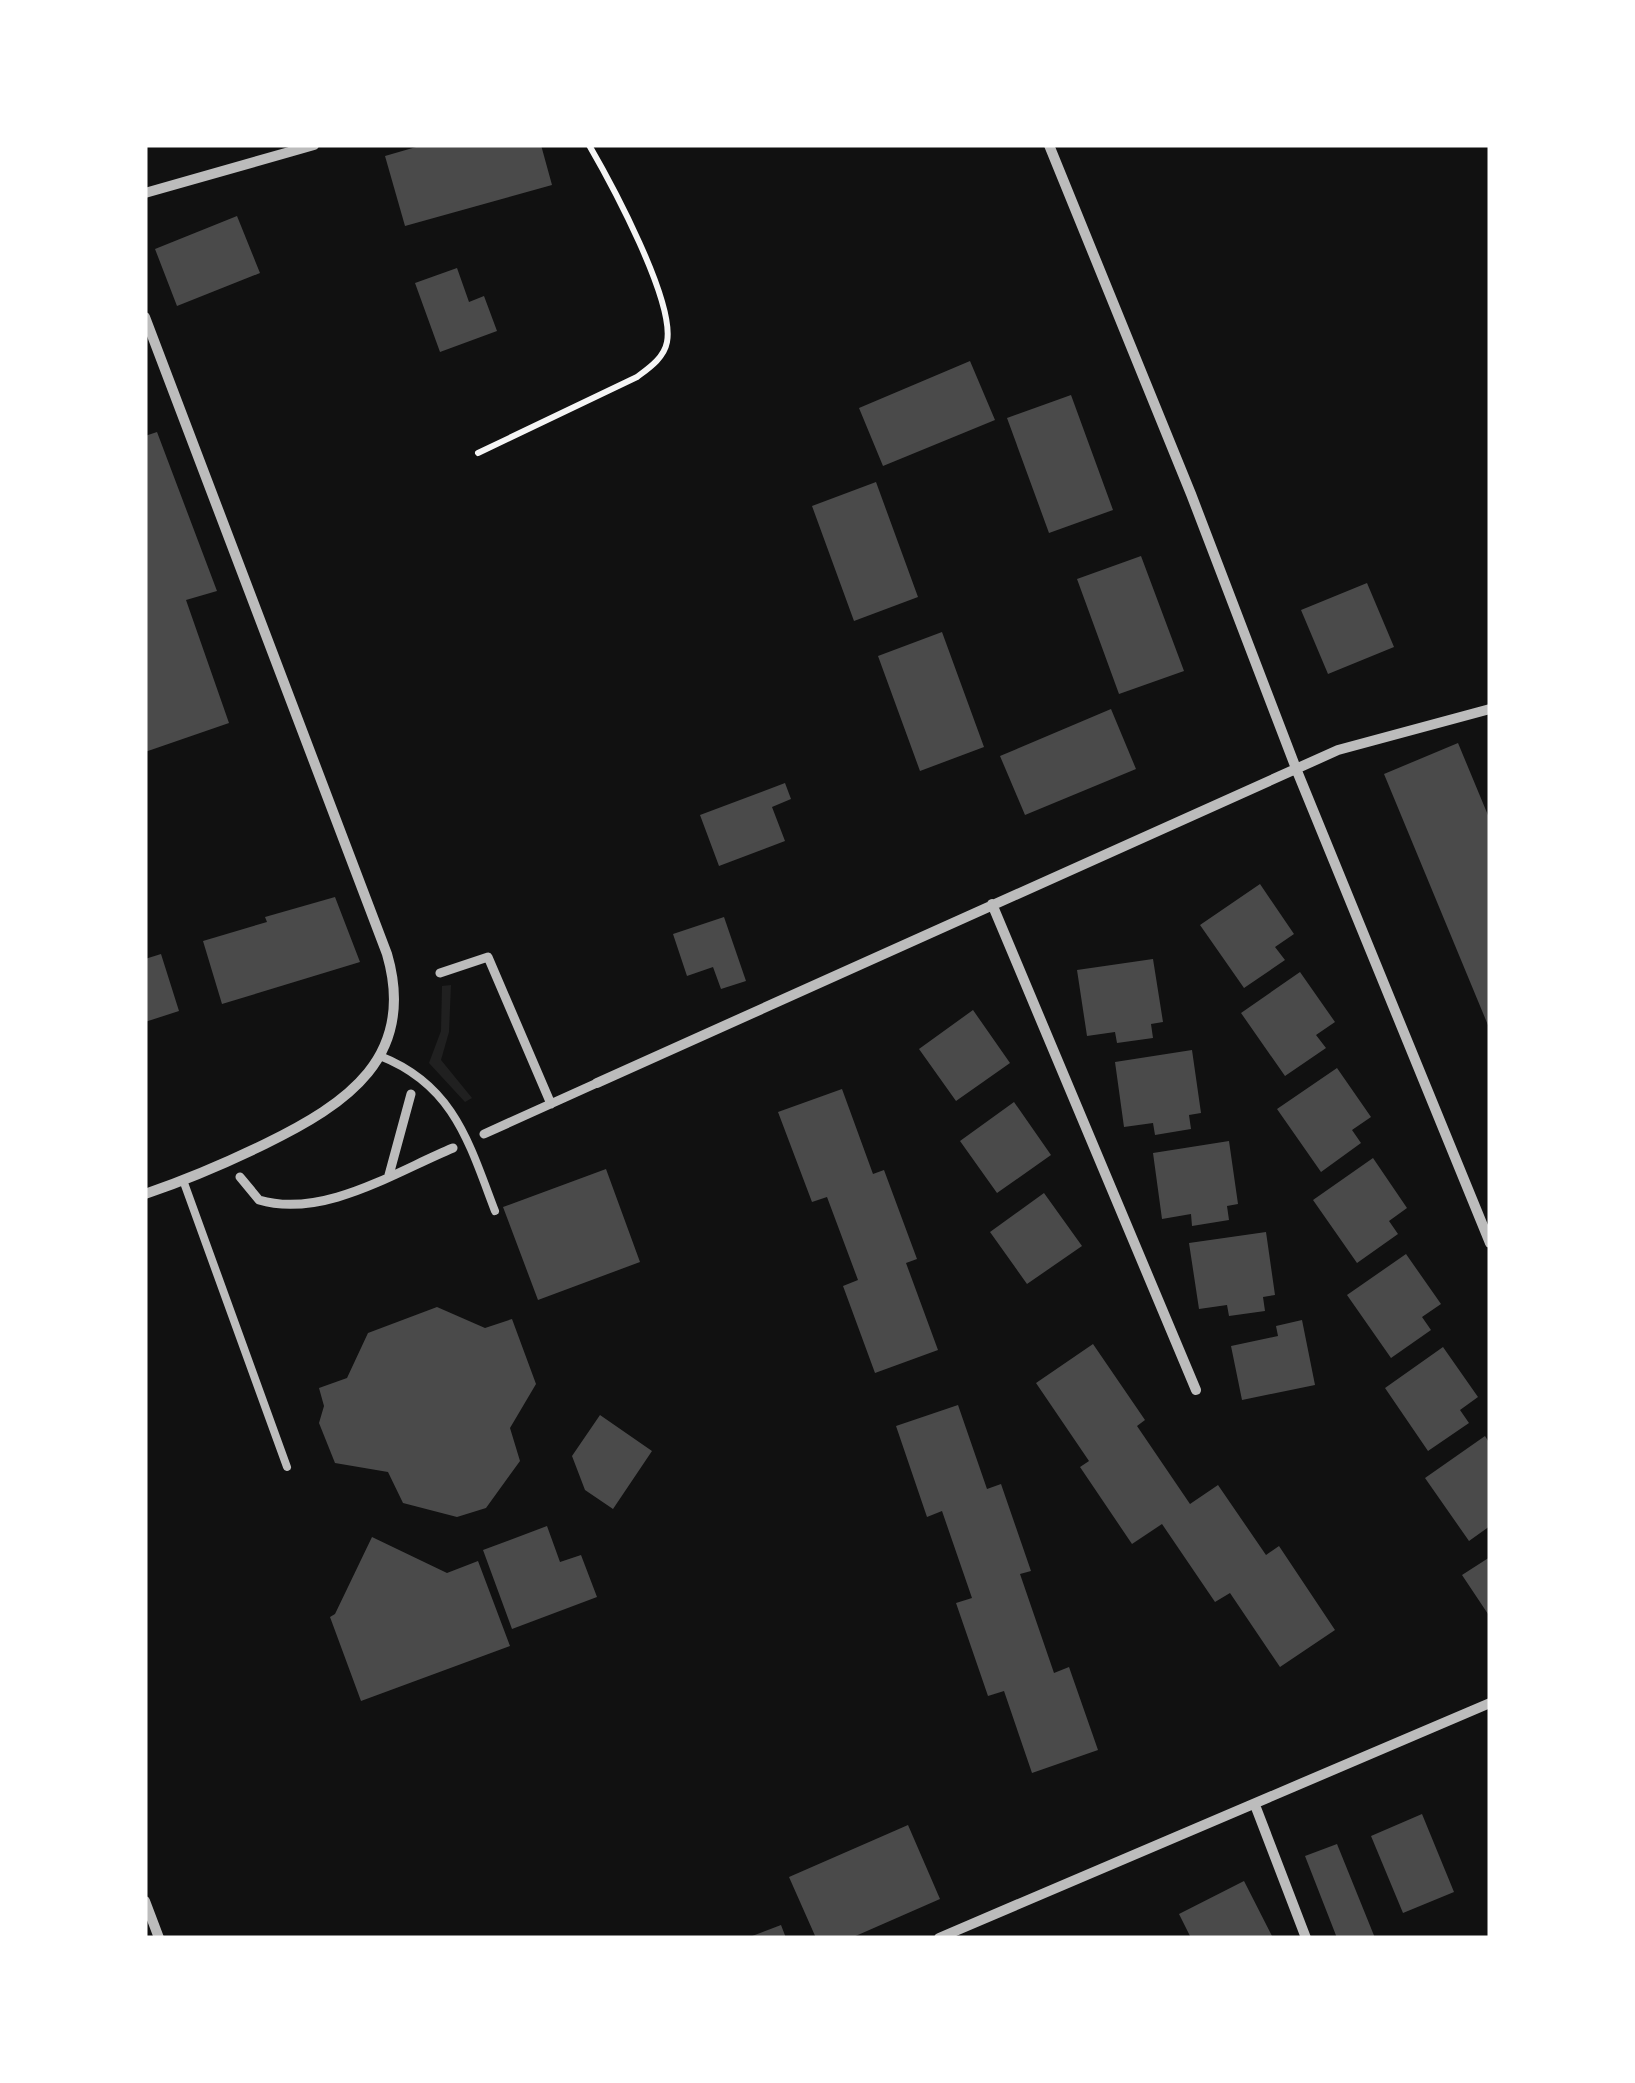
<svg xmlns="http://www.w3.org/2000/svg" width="1635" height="2083" viewBox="0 0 1635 2083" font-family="Arial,sans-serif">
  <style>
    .green { fill: #202020 }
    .building { fill: #4a4a4a }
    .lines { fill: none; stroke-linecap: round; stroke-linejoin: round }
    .path { stroke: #f5f5f5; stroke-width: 6 }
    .service { stroke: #bcbcbc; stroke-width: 8 }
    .pedestrian { stroke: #bcbcbc; stroke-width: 9 }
    .minor { stroke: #bcbcbc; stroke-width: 10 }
  </style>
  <rect width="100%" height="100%" fill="#111"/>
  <path class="green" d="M451,985L449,1032L441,1060L472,1098L465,1102L429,1063L441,1031L442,986Z"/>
  <path class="building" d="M423,145H541L552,185L405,226L385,156Z
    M237,216L260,273L177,306L155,249Z
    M457,268L469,302L484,296L497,331L440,352L415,283Z
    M970,361L995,420L883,466L859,408Z
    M1071,395L1113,510L1049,533L1007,418Z
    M157,432L217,591L186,600L229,723L145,752V436Z
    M876,482L918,597L854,621L812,506Z
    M1141,556L1184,671L1119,694L1077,579Z
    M1367,583L1394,647L1328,674L1301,610Z
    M942,632L984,747L920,771L878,656Z
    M1111,709L1136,769L1025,815L1000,756Z
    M1458,743L1490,820V1030L1384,774Z
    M785,783L791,799L772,807L785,841L719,866L700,815Z
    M1260,884L1294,934L1275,947L1285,960L1244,988L1200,925Z
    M335,897L360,962L222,1004L203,941L267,922L265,917Z
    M724,917L746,981L721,989L713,967L687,976L673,934Z
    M161,954L179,1011L145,1022V959Z
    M1153,959L1163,1022L1151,1024L1153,1038L1117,1043L1115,1032L1087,1036L1077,970Z
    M1300,972L1335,1022L1316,1035L1326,1048L1285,1076L1241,1013Z
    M973,1010L1010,1063L956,1101L919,1049Z
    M1192,1050L1201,1113L1189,1115L1191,1129L1155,1135L1153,1123L1124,1127L1115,1062Z
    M1337,1068L1371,1117L1352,1130L1361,1143L1321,1172L1277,1109Z
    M842,1089L873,1174L884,1170L917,1259L906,1263L938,1350L875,1373L843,1286L858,1280L827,1197L812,1202L778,1112Z
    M1014,1102L1051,1155L997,1193L960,1141Z
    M1229,1141L1238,1204L1227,1206L1229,1220L1192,1226L1191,1214L1162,1219L1153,1153Z
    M1373,1158L1407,1208L1389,1221L1398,1234L1357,1263L1313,1200Z
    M606,1169L640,1262L538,1300L503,1207Z
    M1044,1193L1082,1246L1027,1284L990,1232Z
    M1266,1232L1275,1295L1263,1297L1265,1311L1229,1316L1227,1305L1199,1309L1189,1243Z
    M1406,1254L1441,1304L1422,1317L1431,1330L1391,1358L1347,1295Z
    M437,1307L485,1328L512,1319L536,1384L510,1428L520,1461L486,1508L457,1517L403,1503L388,1472L335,1463L319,1423L324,1406L319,1388L347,1378L368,1333Z
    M1302,1320L1315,1385L1242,1400L1231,1346L1278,1336L1276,1326Z
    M1093,1344L1145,1420L1137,1426L1190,1504L1218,1485L1266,1555L1279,1546L1335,1630L1280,1667L1230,1593L1215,1602L1162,1524L1132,1544L1080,1467L1089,1461L1036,1383Z
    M1443,1347L1478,1397L1460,1410L1469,1423L1428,1451L1385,1388Z
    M958,1405L987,1489L1001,1484L1031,1571L1020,1574L1054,1673L1069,1667L1098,1750L1032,1773L1004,1691L988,1696L956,1603L972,1598L942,1511L927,1517L896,1426Z
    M600,1415L652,1451L613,1509L585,1490L572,1456Z
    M1485,1436L1490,1444V1526L1469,1541L1425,1478Z
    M547,1526L560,1562L581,1555L597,1597L512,1629L483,1550Z
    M372,1537L447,1573L478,1561L510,1646L361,1701L330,1617L335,1614Z
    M1490,1557V1617L1462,1575Z
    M1422,1814L1454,1892L1403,1913L1371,1836Z
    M908,1825L940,1899L851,1938H816L789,1877Z
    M1337,1844L1375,1938H1337L1305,1856Z
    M1244,1881L1273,1938H1191L1179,1914Z
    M781,1925L786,1938H747Z"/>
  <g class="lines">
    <path class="path" d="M478,453L637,377C649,368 664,358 667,342C675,301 611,183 589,145"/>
    <path class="service" d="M380,1056C454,1085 469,1143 495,1211
      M183,1180L287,1467"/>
    <path class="pedestrian" d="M440,973L488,957L551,1104
      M484,1134L597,1083
      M389,1175L411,1094
      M240,1177L259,1200C323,1219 395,1172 453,1148"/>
    <path class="minor" d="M1049,145L1191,494L1297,771L1490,1243
      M145,193L314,145
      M145,317L387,954C417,1057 347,1104 265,1144C226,1163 186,1180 145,1194
      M992,904L1196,1390
      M597,1083L1338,750L1490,709
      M1255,1805L1306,1938
      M145,1901L159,1938
      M939,1938L1490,1703"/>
  </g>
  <rect width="1635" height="2083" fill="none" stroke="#ffffff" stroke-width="295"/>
</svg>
